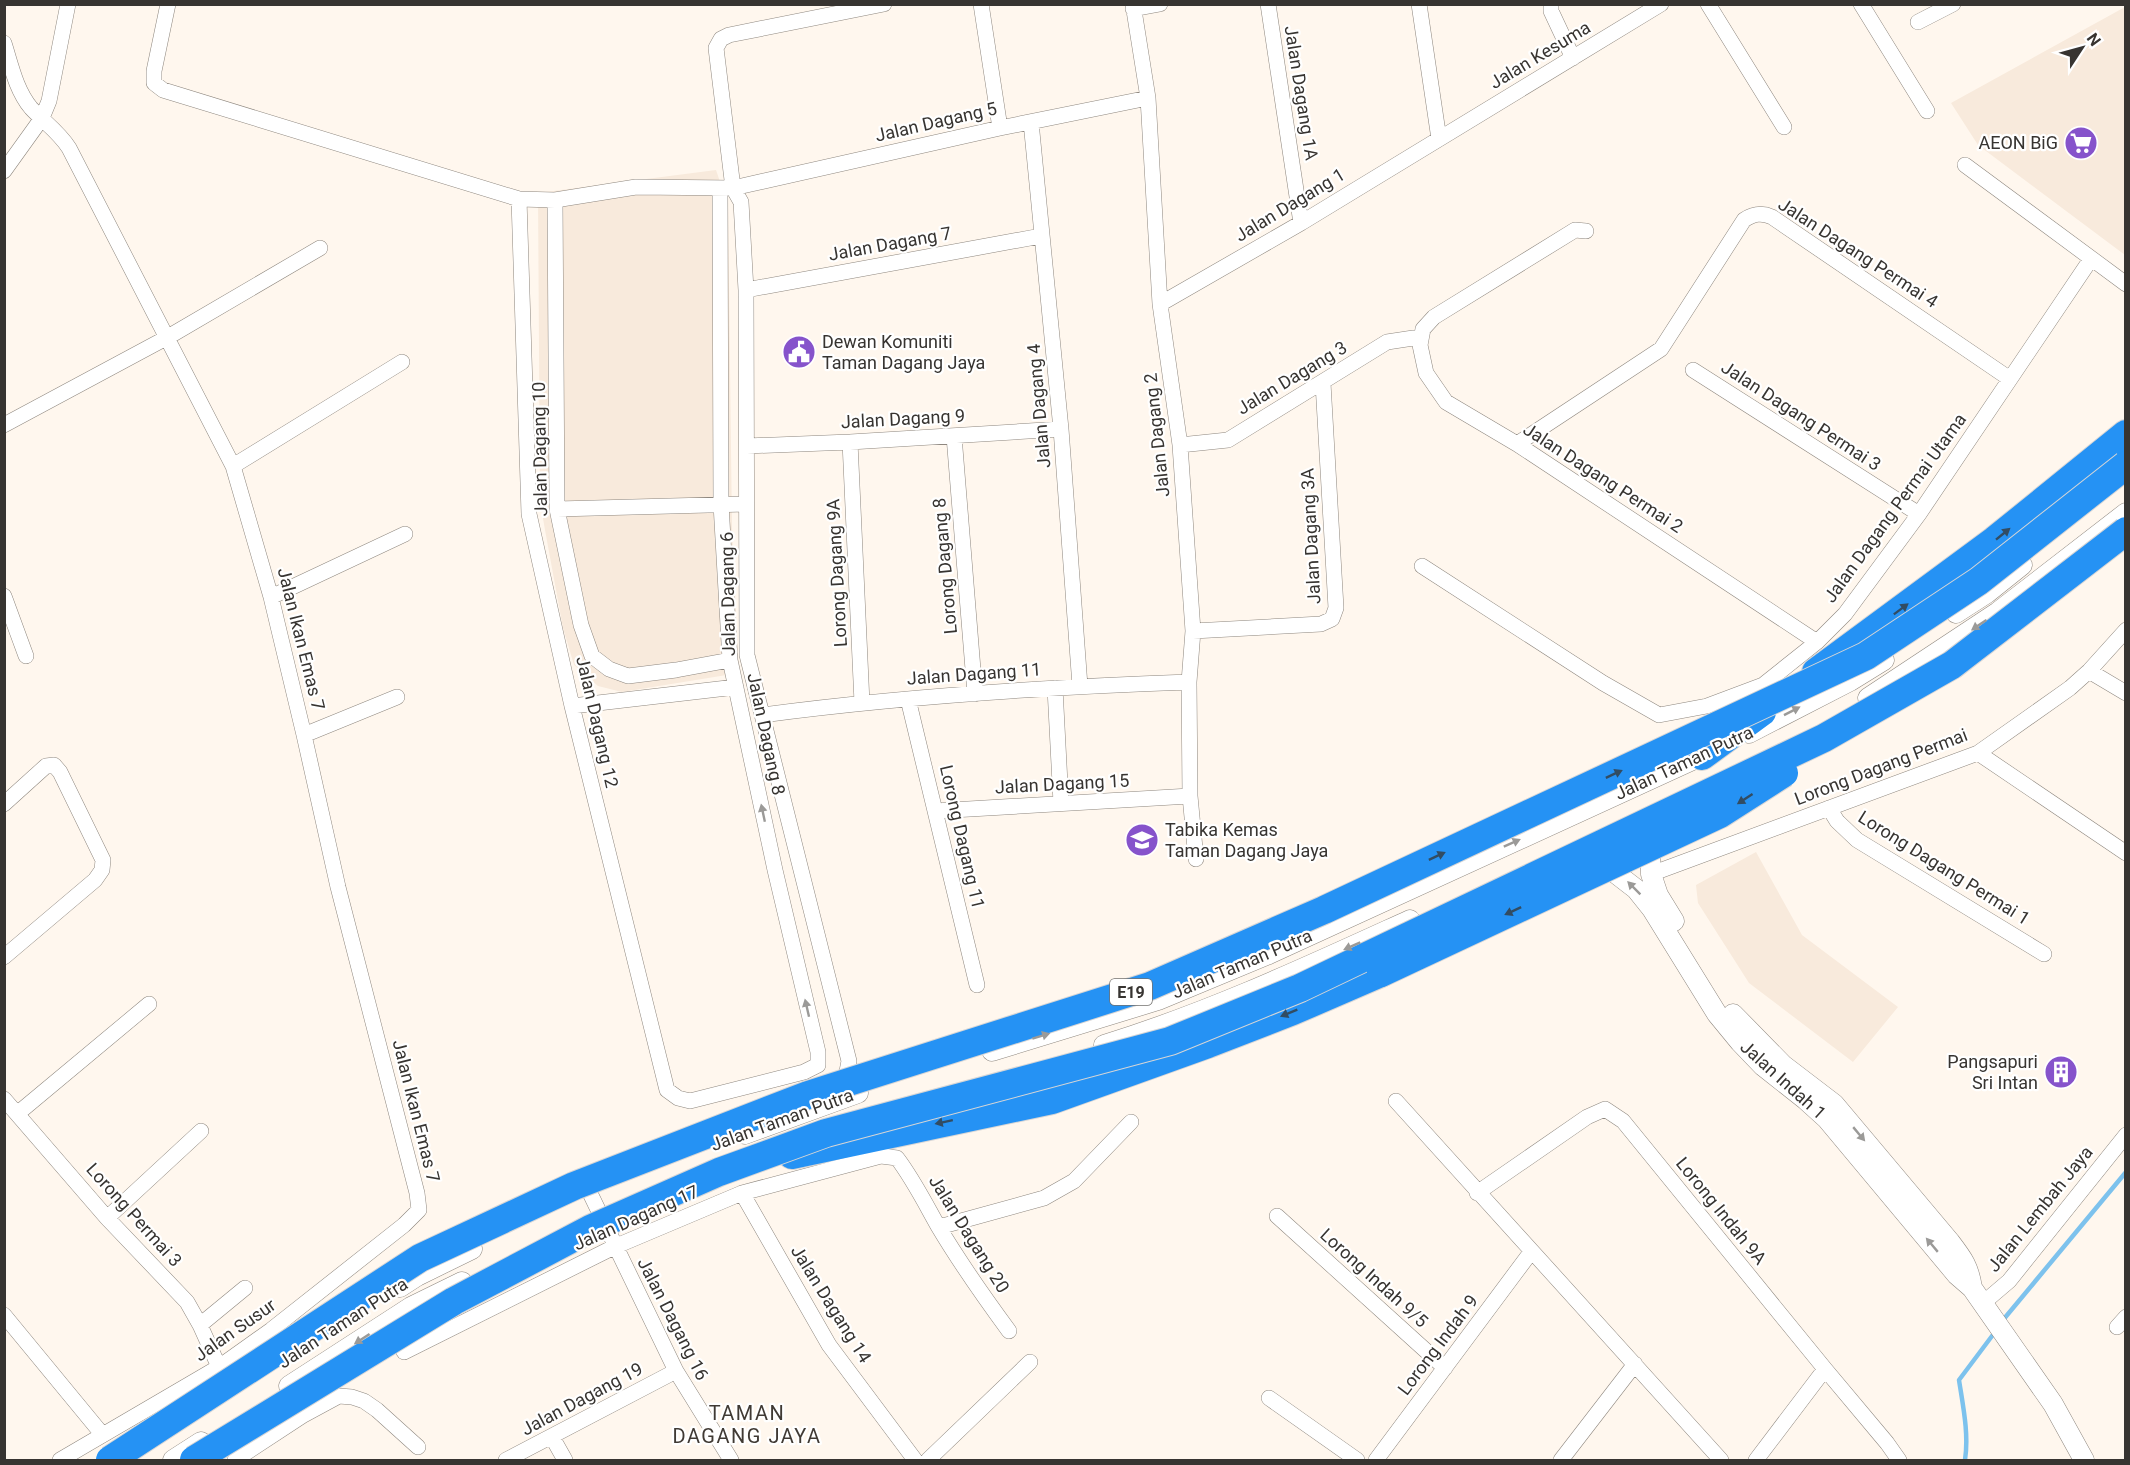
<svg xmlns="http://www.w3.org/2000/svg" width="2130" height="1465" viewBox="0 0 2130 1465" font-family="Roboto,sans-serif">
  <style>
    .built { fill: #f8eadc }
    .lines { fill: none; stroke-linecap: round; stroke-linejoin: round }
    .stream { stroke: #7dc2ed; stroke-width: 4.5 }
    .minor-casing { stroke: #8e877f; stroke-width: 16 }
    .tertiary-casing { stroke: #8e877f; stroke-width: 21 }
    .motorway-casing { stroke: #d7d6d6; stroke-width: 30 }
    .minor { stroke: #fff; stroke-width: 15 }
    .tertiary { stroke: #fff; stroke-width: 20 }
    .motorway { stroke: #2592f4; stroke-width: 28 }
    .motorway-bridge-casing { stroke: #d7d6d6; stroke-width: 30; stroke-linecap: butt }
    .motorway-bridge { stroke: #2592f4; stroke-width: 28 }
    .oneway { fill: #324c62 }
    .oneway2 { fill: #9b9a98 }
    .labels { text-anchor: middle; stroke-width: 4.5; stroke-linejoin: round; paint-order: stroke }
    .shield { fill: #fff; stroke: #73716f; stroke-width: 1.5 }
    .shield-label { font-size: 16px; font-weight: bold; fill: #373431 }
    .street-label { font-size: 18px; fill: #373431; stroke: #fff }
    .poi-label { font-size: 18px; fill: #373431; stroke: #fff; text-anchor: end }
    .neighbourhood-label { font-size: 20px; letter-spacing: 1.5px; fill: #403a34; stroke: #fff }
  </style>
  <rect width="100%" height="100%" fill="#fff7ee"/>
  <path class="built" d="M2125,7V255L1978,145L1951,103Z
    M716,170L728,205L732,527L739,673L622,692L598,686L574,665L563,628L545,530L540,501L538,193Z
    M1756,852L1802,935L1898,1007L1853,1062L1749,983L1698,903L1696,885Z"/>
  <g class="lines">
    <path class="stream" d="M2003,1320L2126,1172
      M1965,1460C1969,1434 1963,1406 1959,1380L1992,1336"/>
    <defs>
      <path id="minor" d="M168,4L154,71V83L163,90L519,199L555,200L636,187L733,188L1000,128L1148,98
        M981,4L1000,128
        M1133,4L1148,98L1160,304L1180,445L1193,631L1189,682L1190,796L1196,859
        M1268,4L1301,223
        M1419,4L1439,139
        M1551,4V11L1573,58
        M1708,4L1784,127
        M1861,4L1927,111
        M1133,9L1160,4
        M1918,22L1953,4
        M4,43C11,65 16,90 31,108C44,122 59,132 69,148L233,466L271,597L304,735L338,887L417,1193L419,1210L404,1225L271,1330L219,1367L60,1460
        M1031,122L1061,429L1080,686
        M1965,165L2126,284
        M4,171L42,118L49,101L68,4
        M519,199L529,514L572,706L667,1090L678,1098L690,1101L804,1072L818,1065V1052L775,870L730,660L721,504L720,188
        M555,200L557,509L581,625L592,656L609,669L628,676L676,670L730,660
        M1586,231L1575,230L1434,317L1423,329L1420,345L1426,373L1446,402L1517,444L1817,642
        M746,290L1041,236
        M1160,304L1301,223L1661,4
        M1693,370L1919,514
        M4,425L168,337L320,248
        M954,436L975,694
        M850,442L862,703
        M1517,444L1661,349L1744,220C1753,214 1761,212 1772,217L2010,379
        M1180,445L1228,440L1387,342L1420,337
        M747,446L850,442L1061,429
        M233,466L402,362
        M557,509L746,504
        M1422,566L1603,683L1659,715L1707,706L1763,685L1817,642L1845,614L1919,514L2091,259
        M4,596L26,656
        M271,597L405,534
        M1193,631L1321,624L1332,619L1336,608L1323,383
        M2089,671L2126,693
        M1055,688L1061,803
        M908,699L977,985
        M572,706L736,687
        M762,715C904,696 1047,687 1189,682
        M304,735L397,697
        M1978,753L2126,853
        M4,804L46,766L54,765L60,772L103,860L102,870L95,880L4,957
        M1829,808L1837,821L1857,840L2044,954
        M935,811L1190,796
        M1651,874L1978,753L2070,688L2089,671L2126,630
        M844,1087L849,1061L747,655L746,290L741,202L733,188L716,48L721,39L729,35L884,4
        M4,1099L107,1218L187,1302L200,1325L219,1367
        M1396,1101L1721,1460
        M17,1114L149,1004
        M589,1191L676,1371L731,1460
        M742,1193L829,1345L915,1460
        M1477,1193L1587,1117L1605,1109L1623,1121L1825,1369L1887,1443L1899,1460
        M1277,1216L1445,1368
        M107,1218L201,1131
        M939,1227L1044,1198L1074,1181L1131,1122
        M1982,1304L2009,1281L2126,1135
        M4,1315L102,1434
        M200,1325L245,1288
        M2117,1327L2126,1317
        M404,1352L614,1247L742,1193L881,1156L897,1158C913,1179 925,1203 938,1226C960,1263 984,1297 1009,1331
        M1269,1398L1357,1460
        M552,1437L565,1460
        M235,1460L302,1416L339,1396L352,1397L364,1401L377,1410L418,1447
        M506,1460L676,1371
        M928,1460L1030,1362
        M1376,1460L1531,1252
        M1561,1460L1635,1364
        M1756,1460L1825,1369"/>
      <path id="tertiary" d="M1956,613L1987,593L2022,565
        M1868,698L1998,612L2126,513
        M1749,733L1850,681L1884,660
        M1649,836L1651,874L1658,895L1674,921
        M1601,862L1636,889L1652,909L1717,1014L1740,1042L1763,1066L1806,1100L1827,1119L1957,1275L1972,1288L2053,1404L2084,1460
        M1733,1014L1783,1065L1834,1104L1950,1242C1963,1259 1969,1267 1972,1288
        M1104,1045C1211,1012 1309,966 1410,920
        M992,1051L1158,1000L1269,954L1712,751
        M745,1134L858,1093
        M400,1287L417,1276L472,1249
        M289,1386L411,1307L462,1282
        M173,1460L201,1442"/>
      <path id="motorway" d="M1816,672L1995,540L2126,434
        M1702,756L1762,712
        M792,1155L1052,1100L1208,1044L1293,1011L1381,973"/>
    </defs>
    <use href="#minor" class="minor-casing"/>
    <use href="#tertiary" class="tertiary-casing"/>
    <use href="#motorway" class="motorway-casing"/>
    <use href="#minor" class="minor"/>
    <use href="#tertiary" class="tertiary"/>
    <use href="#motorway" class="motorway"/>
    <defs>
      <path id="motorway-bridge" d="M1381,973L1720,814L1784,773
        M110,1460L420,1258L574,1186L808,1095L1150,986L1324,910L1866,656L1979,581L2126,465
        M194,1460L454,1301L590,1229L719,1172L826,1133L1170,1041L1300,988L1824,738L1952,665L2126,531"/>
    </defs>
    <use href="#motorway-bridge" class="motorway-bridge-casing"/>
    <use href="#motorway-bridge" class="motorway-bridge"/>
  </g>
  <defs><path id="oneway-solid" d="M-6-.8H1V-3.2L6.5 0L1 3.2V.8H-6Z" transform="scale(1.5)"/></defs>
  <g class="oneway">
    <use href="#oneway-solid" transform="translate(2003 534) rotate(-39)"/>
    <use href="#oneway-solid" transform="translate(1901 609) rotate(-37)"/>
    <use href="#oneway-solid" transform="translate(1614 774) rotate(-25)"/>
    <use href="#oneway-solid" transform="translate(1745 799) rotate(147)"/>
    <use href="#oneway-solid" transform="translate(1437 856) rotate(-25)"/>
    <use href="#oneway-solid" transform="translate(1513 911) rotate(155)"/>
    <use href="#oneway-solid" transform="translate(1289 1013) rotate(158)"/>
    <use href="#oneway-solid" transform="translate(944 1122) rotate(168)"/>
  </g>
  <g class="oneway2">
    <use href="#oneway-solid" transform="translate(1979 625) rotate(146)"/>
    <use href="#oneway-solid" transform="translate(1792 711) rotate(-27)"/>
    <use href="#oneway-solid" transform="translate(763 813) rotate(-102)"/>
    <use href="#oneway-solid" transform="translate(1512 843) rotate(-24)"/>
    <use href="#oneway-solid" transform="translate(1634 888) rotate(-135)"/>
    <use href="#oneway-solid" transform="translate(1352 946) rotate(156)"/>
    <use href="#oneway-solid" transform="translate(807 1008) rotate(-103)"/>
    <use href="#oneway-solid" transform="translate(1041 1036) rotate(-17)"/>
    <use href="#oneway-solid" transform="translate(1859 1134) rotate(50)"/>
    <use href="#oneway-solid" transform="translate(1932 1245) rotate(-130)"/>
    <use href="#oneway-solid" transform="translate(362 1339) rotate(147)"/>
  </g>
  <defs>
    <symbol id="supermarket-disc" viewBox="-11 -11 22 22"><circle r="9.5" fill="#8653cb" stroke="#fff"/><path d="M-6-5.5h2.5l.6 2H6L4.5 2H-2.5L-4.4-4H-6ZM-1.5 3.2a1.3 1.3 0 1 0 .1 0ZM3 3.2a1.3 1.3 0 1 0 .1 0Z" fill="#fff"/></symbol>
    <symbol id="civic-disc" viewBox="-11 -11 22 22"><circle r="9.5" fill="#8653cb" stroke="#fff"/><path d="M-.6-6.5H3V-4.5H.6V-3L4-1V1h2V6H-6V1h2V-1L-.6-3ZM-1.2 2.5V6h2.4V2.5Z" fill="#fff"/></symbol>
    <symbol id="school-disc" viewBox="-11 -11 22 22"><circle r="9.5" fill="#8653cb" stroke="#fff"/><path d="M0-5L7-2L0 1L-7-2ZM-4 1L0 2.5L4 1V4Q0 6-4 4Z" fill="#fff"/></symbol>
    <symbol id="building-disc" viewBox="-11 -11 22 22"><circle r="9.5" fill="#8653cb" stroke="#fff"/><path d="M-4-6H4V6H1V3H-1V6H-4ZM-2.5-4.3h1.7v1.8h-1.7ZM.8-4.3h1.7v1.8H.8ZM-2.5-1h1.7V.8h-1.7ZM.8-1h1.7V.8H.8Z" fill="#fff"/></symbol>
  </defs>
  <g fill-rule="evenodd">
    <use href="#supermarket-disc" x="2062" y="124" width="38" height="38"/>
    <use href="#civic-disc" x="780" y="333" width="38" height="38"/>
    <use href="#school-disc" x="1123" y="821" width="38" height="38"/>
    <use href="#building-disc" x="2042" y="1053" width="38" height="38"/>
  </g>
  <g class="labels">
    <rect class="shield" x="1110" y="979" width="42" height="26" rx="4.5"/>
    <g class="shield-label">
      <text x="1131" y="998">E19</text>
    </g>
    <g class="street-label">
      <text transform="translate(1540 55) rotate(-31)" y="6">Jalan Kesuma</text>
      <text transform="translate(1301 93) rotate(81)" y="6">Jalan Dagang 1A</text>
      <text transform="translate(936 122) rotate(-13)" y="6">Jalan Dagang 5</text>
      <text transform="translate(1290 205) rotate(-31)" y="6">Jalan Dagang 1</text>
      <text transform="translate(890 244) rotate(-10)" y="6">Jalan Dagang 7</text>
      <text transform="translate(1858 253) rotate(33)" y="6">Jalan Dagang Permai 4</text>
      <text transform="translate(1292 378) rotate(-31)" y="6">Jalan Dagang 3</text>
      <text transform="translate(1039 406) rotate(-95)" y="6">Jalan Dagang 4</text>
      <text transform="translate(1801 416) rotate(33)" y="6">Jalan Dagang Permai 3</text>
      <text transform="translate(903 419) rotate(-3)" y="6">Jalan Dagang 9</text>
      <text transform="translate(1157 435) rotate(-96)" y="6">Jalan Dagang 2</text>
      <text transform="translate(540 449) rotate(-91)" y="6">Jalan Dagang 10</text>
      <text transform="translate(1603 478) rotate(33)" y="6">Jalan Dagang Permai 2</text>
      <text transform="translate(1895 508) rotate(-54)" y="6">Jalan Dagang Permai Utama</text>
      <text transform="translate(1311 536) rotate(-93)" y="6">Jalan Dagang 3A</text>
      <text transform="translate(945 566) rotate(-95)" y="6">Lorong Dagang 8</text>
      <text transform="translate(837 573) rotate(-93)" y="6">Lorong Dagang 9A</text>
      <text transform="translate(728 594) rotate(-91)" y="6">Jalan Dagang 6</text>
      <text transform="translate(301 639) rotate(76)" y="6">Jalan Ikan Emas 7</text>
      <text transform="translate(974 674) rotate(-4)" y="6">Jalan Dagang 11</text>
      <text transform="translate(597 722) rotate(77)" y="6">Jalan Dagang 12</text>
      <text transform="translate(766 734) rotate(78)" y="6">Jalan Dagang 8</text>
      <text transform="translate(1684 763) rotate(-25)" y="6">Jalan Taman Putra</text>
      <text transform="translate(1881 767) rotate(-21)" y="6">Lorong Dagang Permai</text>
      <text transform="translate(1062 784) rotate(-3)" y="6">Jalan Dagang 15</text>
      <text transform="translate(962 837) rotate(77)" y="6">Lorong Dagang 11</text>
      <text transform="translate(1944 868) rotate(32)" y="6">Lorong Dagang Permai 1</text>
      <text transform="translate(1242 964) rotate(-23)" y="6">Jalan Taman Putra</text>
      <text transform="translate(1783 1080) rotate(42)" y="6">Jalan Indah 1</text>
      <text transform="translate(416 1111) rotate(76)" y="6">Jalan Ikan Emas 7</text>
      <text transform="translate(782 1120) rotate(-20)" y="6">Jalan Taman Putra</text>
      <text transform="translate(2040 1209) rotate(-51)" y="6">Jalan Lembah Jaya</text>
      <text transform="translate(1721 1211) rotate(51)" y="6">Lorong Indah 9A</text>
      <text transform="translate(134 1215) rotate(48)" y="6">Lorong Permai 3</text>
      <text transform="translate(636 1218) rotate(-24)" y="6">Jalan Dagang 17</text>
      <text transform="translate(969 1234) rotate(58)" y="6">Jalan Dagang 20</text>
      <text transform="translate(1374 1278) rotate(42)" y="6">Lorong Indah 9/5</text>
      <text transform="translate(831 1304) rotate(58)" y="6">Jalan Dagang 14</text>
      <text transform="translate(673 1319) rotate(63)" y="6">Jalan Dagang 16</text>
      <text transform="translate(343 1323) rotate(-33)" y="6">Jalan Taman Putra</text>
      <text transform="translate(235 1330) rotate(-35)" y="6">Jalan Susur</text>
      <text transform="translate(1438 1345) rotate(-53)" y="6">Lorong Indah 9</text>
      <text transform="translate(582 1399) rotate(-28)" y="6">Jalan Dagang 19</text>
    </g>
    <g class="poi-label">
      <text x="2058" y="149">AEON BiG</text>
      <text x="822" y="348" text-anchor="start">Dewan Komuniti<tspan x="822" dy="21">Taman Dagang Jaya</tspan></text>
      <text x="1165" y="836" text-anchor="start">Tabika Kemas<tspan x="1165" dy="21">Taman Dagang Jaya</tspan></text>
      <text x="2038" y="1068">Pangsapuri<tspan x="2038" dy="21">Sri Intan</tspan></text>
    </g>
    <g class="neighbourhood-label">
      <text x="747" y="1420">TAMAN<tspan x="747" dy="23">DAGANG JAYA</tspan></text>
    </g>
  </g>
  <rect width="2130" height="1465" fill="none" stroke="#373431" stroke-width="12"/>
  <g transform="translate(2082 48) rotate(54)" stroke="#ffffff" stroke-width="4.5" paint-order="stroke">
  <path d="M0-4.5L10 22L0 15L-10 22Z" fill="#373431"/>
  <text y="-9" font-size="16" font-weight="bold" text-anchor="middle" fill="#373431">N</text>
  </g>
</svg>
